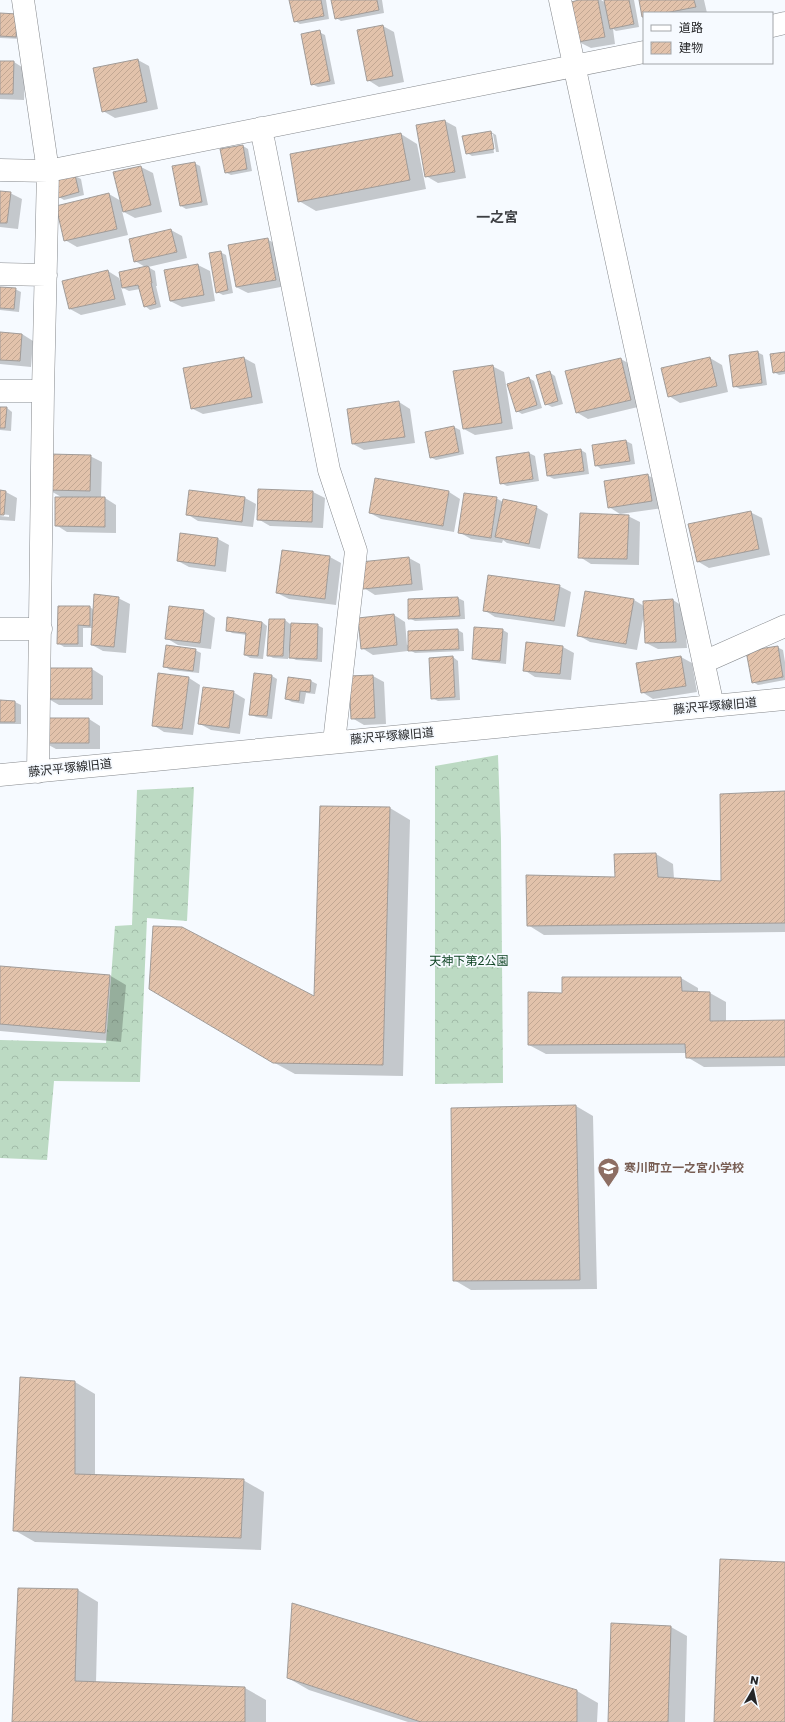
<svg xmlns="http://www.w3.org/2000/svg" width="785" height="1722" viewBox="0 0 785 1722" font-family="Poppins,'Noto Sans JP',sans-serif">
  <style>
    .forest { fill: url(#forest-crowns) }
    .shadow { fill: #0003 }
    .building { fill: url(#building-hatch); stroke: #a19c99 }
    .lines { fill: none; stroke-linecap: round; stroke-linejoin: round }
    .minor-casing { stroke: #86898d; stroke-width: 23 }
    .minor { stroke: #fff; stroke-width: 22 }
    .labels { text-anchor: middle; stroke-width: 3.5; stroke-linejoin: round; paint-order: stroke }
    .street-label { font-size: 12px; fill: #242527; stroke: #f6faff }
    .park-label { font-size: 12px; fill: #0f4424; stroke: #f6faff }
    .education-label { font-size: 12px; font-weight: bold; fill: #785e54; stroke: #f6faff; text-anchor: start }
    .quarter-label { font-size: 14px; font-weight: bold; fill: #3d3f43; stroke: #f6faff }
  </style>
  <defs>
    <pattern id="forest-crowns" width="20" height="18" patternUnits="userSpaceOnUse"><rect width="20" height="18" fill="#bcdac3"/><path d="M2 6a3 3 0 1 1 6 0M12 15a3 3 0 1 1 6 0" fill="none" stroke="#a1bba8"/></pattern>
    <pattern id="building-hatch" width="6" height="6" patternUnits="userSpaceOnUse"><rect width="6" height="6" fill="#e2c2ab"/><path d="M-1 1l2-2M0 6l6-6M5 7l2-2" fill="none" stroke="#c2a793"/></pattern>
  </defs>
  <rect width="100%" height="100%" fill="#f6faff"/>
  <path class="forest" d="M498,755L501,839L503,1083L435,1084V766Z
    M194,787L187,921L147,918L140,1082L54,1081L47,1160L0,1158V1040L106,1043L115,926L132,925L137,790Z"/>
  <path class="shadow" d="M290,0H326L329,19L300,24L295,21Z
    M332,0H382L384,13L341,21L336,18Z
    M584,0H601L606,3L605,0H634L639,27L616,31L613,29L615,44L591,48L579,42Z
    M640,0H704L707,13H644V17Z
    M0,14L17,15L22,39L0,38Z
    M383,26L394,32L404,82L379,87L368,80Z
    M319,32L325,35L335,84L318,87L312,84Z
    M138,60L149,66L158,109L115,118L103,111Z
    M0,62H14L25,69L24,100L0,99Z
    M445,121L456,127L466,178L438,183L426,176Z
    M491,132L496,135L499,152H496L493,134H491L494,153L472,156L467,153Z
    M401,134L417,144L426,189L316,211L299,201Z
    M243,146L248,149L252,171L231,175L225,172Z
    M194,163L200,166L208,205L186,209L181,206Z
    M141,167L153,173L162,212L135,218L122,211L128,235L77,247L65,240L109,194L121,201L114,173Z
    M75,176L81,179L84,195L64,200L59,197Z
    M0,192L10,193L22,199L18,229L0,227Z
    M171,230L182,236L187,258L148,267L155,271L157,286H156L161,307L150,310L145,306L140,289L129,291L121,287L126,305L81,315L70,309L108,271L119,278L121,284L147,268L135,261Z
    M267,239L279,246L286,286L248,293L236,287Z
    M220,252L226,255L233,293L223,295L217,292Z
    M198,265L210,271L215,301L182,307L170,301L165,271Z
    M0,288L15,289L21,292L19,312L0,310Z
    M0,333L22,334L33,341L31,367L0,364Z
    M757,352L763,355L767,385L740,389L734,386Z
    M785,353V374L779,375L774,372Z
    M244,358L255,364L263,403L203,414L191,408Z
    M710,358L722,365L728,392L680,403L669,396Z
    M621,359L633,366L642,406L588,419L576,412Z
    M492,366L504,372L513,429L475,435L464,429Z
    M549,372L555,376L563,404L552,407L546,404Z
    M529,378L534,381L542,408L522,414L517,411Z
    M399,402L410,409L415,443L364,450L353,444Z
    M0,408H7L12,412L11,431L0,430Z
    M454,427L460,430L464,454L436,460L430,457Z
    M626,441L632,444L635,464L601,469L596,465Z
    M581,450L586,453L589,474L554,479L548,476Z
    M529,453L535,456L539,481L507,486L501,483Z
    M90,456L102,462L101,498H105L116,505V533L67,532L56,525L63,498L49,490Z
    M647,475L659,481L663,508L620,514L609,507Z
    M259,490L313,492L325,498L323,528L270,526L258,519Z
    M0,491L6,492L17,498L15,521L0,520V516L9,517V515L0,514Z
    M449,492L460,499L454,532L381,519L370,513Z
    M245,498L256,504L253,527L198,521L187,514Z
    M496,498L503,502L536,507L548,514L540,549L507,543L503,540L502,543L471,539L459,532Z
    M750,512L762,518L770,555L709,568L697,561Z
    M628,516L640,522L639,565L591,564L580,557Z
    M218,539L229,545L226,572L189,567L178,561Z
    M330,557L341,563L336,605L289,599L277,593Z
    M409,558L420,564L423,590L375,595L364,588L361,563Z
    M559,586L571,592L565,627L495,617L484,610Z
    M118,598L130,604L126,653L103,651L92,645L93,628H83V647H64L58,643L90,607L94,610Z
    M458,598L464,601L465,619L415,621L409,618V600Z
    M634,600L644,606L673,600L684,607L687,648L658,649L646,643L644,614L637,650L590,642L578,635Z
    M204,611L215,618L211,649L178,645L166,638Z
    M394,615L405,622L407,645L458,630L463,633L464,651L415,653L408,649V651L373,655L362,648Z
    M228,619L262,622L267,626L263,659L250,658L245,655L247,635L232,633L227,630Z
    M285,620L290,624L317,625L323,628L322,662L296,660L290,657L291,650H289L288,659L273,658L268,655Z
    M503,630L508,633L506,664L479,661L473,658Z
    M563,647L574,653L571,680L535,677L524,670Z
    M777,647L783,650L785,662V680L758,685L753,682Z
    M195,650L201,653L199,673L170,670L164,666Z
    M453,657L458,661L460,700L438,701L432,698Z
    M681,657L692,663L697,692L653,699L642,692Z
    M92,669L103,676V705H59L47,698Z
    M272,676L277,679L272,719L256,717L250,714Z
    M373,676L384,682L386,724L364,725L352,718Z
    M189,678L200,685L193,735L164,732L153,725Z
    M289,678L311,681L317,684L315,694L306,693L304,704L292,702L286,699Z
    M233,692L245,699L240,734L211,730L200,724Z
    M0,701L15,702L21,705V724H0Z
    M45,719H89L100,726V749H56L45,743Z
    M785,792V932L544,935L528,925L616,878L656,854L673,864L674,879L722,882Z
    M390,808L410,820L403,1076L295,1074L273,1062L315,998Z
    M0,967L109,975L126,985L121,1042L0,1031Z
    M681,978L698,988V993H710L726,1002V1022L785,1021V1066L704,1067L687,1057V1053L546,1054L529,1045L563,994Z
    M576,1106L593,1116L597,1289L471,1290L454,1280L452,1109Z
    M75,1382L95,1394V1476L243,1480L264,1492L261,1550L35,1542L14,1530Z
    M78,1590L98,1602L96,1683L245,1688L266,1700V1722H13Z
    M671,1627L687,1636L685,1722H609Z
    M288,1678L577,1691L598,1703L597,1722H408L309,1690Z"/>
  <path class="building" d="M289,0H321L324,16L294,22Z
    M331,0H377L379,10L335,19Z
    M579,0H598L605,37L578,42L571,2Z
    M604,0H629L634,24L610,29Z
    M639,0H694L696,7L665,13H644V17H642Z
    M0,13L17,14L16,37L0,36Z
    M383,25L393,76L367,81L357,30Z
    M320,30L330,81L311,85L301,34Z
    M138,59L147,102L102,112L93,68Z
    M0,61H14L13,94H0Z
    M445,120L455,172L425,177L416,125Z
    M491,131L494,149L466,154L462,136Z
    M401,133L410,180L298,202L290,154Z
    M243,145L247,169L225,173L220,149Z
    M195,162L202,202L180,206L172,166Z
    M141,166L151,205L123,212L113,172Z
    M75,175L79,192L58,198L54,180Z
    M0,191L11,192L7,223H0Z
    M109,193L117,229L64,241L56,206Z
    M171,229L177,252L134,262L129,239Z
    M268,238L276,280L236,287L228,245Z
    M221,251L228,290L216,293L209,253Z
    M198,264L204,295L170,301L164,270Z
    M147,266L149,267L152,283H151L156,304L144,307L138,285L122,288L119,272Z
    M108,270L115,299L69,309L62,281Z
    M0,287L16,288L14,309L0,308Z
    M0,332L22,334L20,361L0,360Z
    M758,351L762,383L733,387L729,355Z
    M785,352V371L773,373L770,354Z
    M244,357L252,397L191,409L183,368Z
    M710,357L717,386L668,397L661,368Z
    M621,358L631,400L576,413L565,371Z
    M493,365L502,423L463,429L453,371Z
    M550,371L558,401L545,405L536,375Z
    M529,377L537,405L516,412L507,384Z
    M399,401L405,437L352,444L347,409Z
    M0,407H7L5,428H0Z
    M454,426L459,452L430,458L425,432Z
    M626,440L630,461L595,466L592,445Z
    M581,449L584,471L547,476L544,454Z
    M529,452L533,479L500,484L496,457Z
    M49,454L91,455L90,491L48,490Z
    M648,474L652,501L608,508L604,481Z
    M375,478L449,491L443,526L369,513Z
    M258,489L313,491L312,522L257,520Z
    M0,490L6,491L4,515H0Z
    M189,490L245,497L242,522L186,515Z
    M464,493L497,497L491,538L458,533Z
    M55,497H105V527L55,526Z
    M503,499L537,506L529,544L495,537Z
    M751,511L759,549L697,562L688,524Z
    M580,513L629,515L627,559L578,558Z
    M180,533L218,538L215,566L177,561Z
    M282,550L330,556L325,599L276,593Z
    M409,557L412,584L363,589L360,562Z
    M488,575L560,585L554,621L483,611Z
    M585,591L634,599L626,644L577,636Z
    M94,594L119,597L114,647L91,645Z
    M458,597L460,616L408,619V599Z
    M673,599L676,642L645,643L643,601Z
    M58,606H90V626L78,625V644H57Z
    M169,606L204,610L200,643L165,639Z
    M394,614L397,645L361,649L358,618Z
    M227,617L262,622L258,656L244,655L246,633L226,631Z
    M269,619H285L283,656H267Z
    M291,623L318,624L317,659L289,658Z
    M474,627L503,629L500,661L472,659Z
    M458,629L459,649L408,651V631Z
    M526,642L563,646L560,674L523,671Z
    M166,645L196,649L193,671L163,667Z
    M778,646L783,677L752,683L746,651Z
    M453,656L455,697L431,699L429,658Z
    M681,656L686,686L641,693L636,663Z
    M46,668H92V699H46Z
    M158,673L189,677L182,729L152,726Z
    M254,673L272,675L267,716L249,715Z
    M373,675L375,718L351,719L349,676Z
    M288,677L311,680L310,692L300,691L299,701L285,699Z
    M203,687L234,691L229,728L198,724Z
    M0,700L15,701V722H0Z
    M44,718H89V743H44Z
    M785,791V923L527,926L526,875L615,877L614,854L656,853L658,877L721,881L720,794Z
    M320,806L390,807L383,1065L273,1063L149,989L153,926L182,927L314,996Z
    M0,966L110,975L105,1033L0,1024Z
    M562,977H681L682,991L710,992V1021L785,1020V1057L686,1058L685,1044L528,1045V992L562,993Z
    M576,1105L580,1280L453,1281L451,1108Z
    M20,1377L75,1381V1474L244,1479L241,1538L13,1531Z
    M720,1559L785,1562V1722H714Z
    M18,1588L78,1589L75,1681L245,1687V1722H12Z
    M292,1603L577,1690V1722H421L287,1678Z
    M611,1623L671,1626L668,1722H608Z"/>
  <g class="lines">
    <defs>
      <path id="minor" d="M23,0L48,171L43,391L38,772
        M560,0L713,706
        M772,26L785,23
        M261,128L329,470L356,551L334,742
        M0,170L48,171L644,52
        M0,274L46,275
        M0,391H43
        M0,629H41
        M704,662L785,626
        M0,775L785,699"/>
    </defs>
    <use href="#minor" class="minor-casing"/>
    <use href="#minor" class="minor"/>
  </g>
  <defs>
    <symbol id="school-pin" viewBox="-11 -11 22 30"><path d="M0 17L-7.5 6A9.5 9.5 0 1 1 7.5 6Z" fill="#8d6e63" stroke="#f6faff"/><path d="M0-5L7-2L0 1L-7-2ZM-4 1L0 2.5L4 1V4Q0 6-4 4Z" fill="#fff"/></symbol>
  </defs>
  <g fill-rule="evenodd">
    <use href="#school-pin" x="596" y="1156" width="25" height="34"/>
  </g>
  <g class="labels">
    <g class="street-label">
      <text transform="translate(715 706) rotate(-5)" y="4">藤沢平塚線旧道</text>
      <text transform="translate(392 736) rotate(-5)" y="4">藤沢平塚線旧道</text>
      <text transform="translate(70 768) rotate(-6)" y="4">藤沢平塚線旧道</text>
    </g>
    <g class="park-label">
      <text x="469" y="965">天神下第2公園</text>
    </g>
    <g class="education-label">
      <text x="624" y="1172">寒川町立一之宮小学校</text>
    </g>
    <g class="quarter-label">
      <text x="497" y="222">一之宮</text>
    </g>
  </g>
  <rect x="643" y="12" width="130" height="52" fill="#f6faff" stroke="#a2a5a9"/>
  <rect x="651" y="25" width="20" height="6" fill="#ffffff" stroke="#a2a5a9"/>
  <text x="679" y="32" font-size="12" fill="#242527">道路</text>
  <rect x="651" y="42" width="20" height="12" fill="url(#building-hatch)" stroke="#a2a5a9"/>
  <text x="679" y="52" font-size="12" fill="#242527">建物</text>
  <g transform="translate(753 1690) rotate(9)" stroke="#f6faff" stroke-width="3" paint-order="stroke">
  <path d="M0-3L7 15L0 10L-7 15Z" fill="#242527"/>
  <text y="-6" font-size="11" font-weight="bold" text-anchor="middle" fill="#242527">N</text>
  </g>
</svg>
